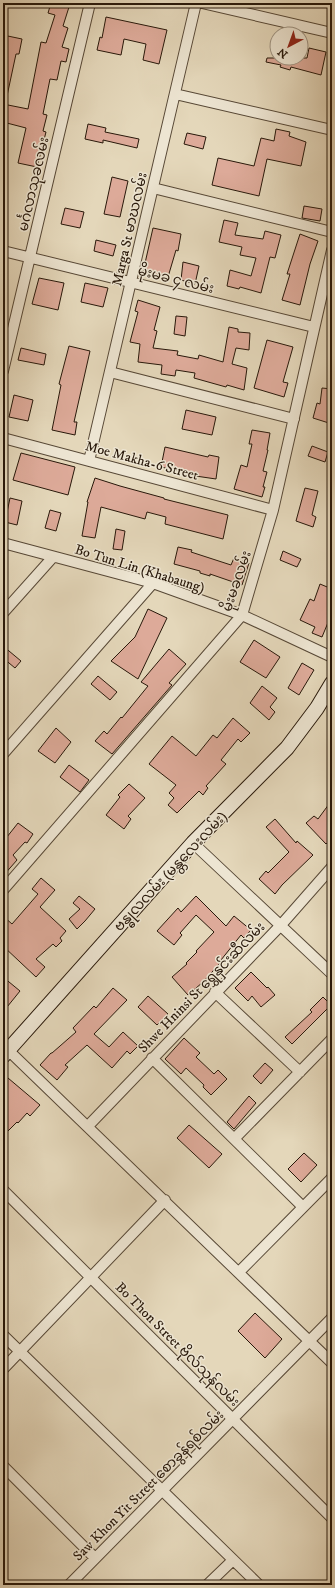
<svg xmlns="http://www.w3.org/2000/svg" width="335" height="1588" viewBox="0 0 335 1588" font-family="'IM FELL DW Pica','Noto Sans Myanmar',serif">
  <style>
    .building { fill: #da9; stroke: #28180a }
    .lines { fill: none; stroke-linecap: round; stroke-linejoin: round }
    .street-casing { stroke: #574836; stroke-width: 12 }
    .secondary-casing { stroke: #28180a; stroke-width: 16 }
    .street { stroke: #ede5d2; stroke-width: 10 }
    .secondary { stroke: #ede5d2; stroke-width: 14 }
    .labels { text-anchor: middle; stroke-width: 3; stroke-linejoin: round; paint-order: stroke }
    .street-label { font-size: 14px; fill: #28180a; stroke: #ede5d2 }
  </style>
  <rect width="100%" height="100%" fill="#e4d7ba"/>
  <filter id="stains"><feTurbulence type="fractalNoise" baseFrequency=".005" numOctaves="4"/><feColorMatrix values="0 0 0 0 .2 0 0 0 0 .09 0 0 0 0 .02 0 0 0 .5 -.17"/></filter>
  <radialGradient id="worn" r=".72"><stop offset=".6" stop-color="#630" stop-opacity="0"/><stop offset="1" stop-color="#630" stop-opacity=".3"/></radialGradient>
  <path class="building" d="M51,3H57L69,7L63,26L68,28L62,47L69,49L66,62L61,61L57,80L50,79L43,114L47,115L43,131L46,132L37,167L18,163L26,128L3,122V104L28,109L41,42L46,43L55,15L48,13Z
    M106,17L167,30L159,64L143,60L146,44L124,39L121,55L97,50L100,37L102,38Z
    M3,35L22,39L19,54H16L7,96L3,95Z
    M309,48L326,52L321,75L291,67L290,70L280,67L281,65L266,62L267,58H307Z
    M88,124L106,128L105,132L139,139L137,148L103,140V143L85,139Z
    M276,129L290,132L289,136L306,142L301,166L267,159L259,196L212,185L218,158L254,166L261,138L274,141Z
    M187,133L206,137L203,149L184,144Z
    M112,177L128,181L120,217L104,214Z
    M304,206L322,209L320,221L302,218Z
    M65,208L84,212L80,228L61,224Z
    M224,220L238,223L235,235L263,239L265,231L281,235L275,258L270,257L261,293L240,287L239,289L227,286L230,270L251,276L256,258L240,255L242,247L219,242Z
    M153,228L181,234L178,251L176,250L168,277L143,272Z
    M300,234L318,241L310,264L300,305L282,300L290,274H287Z
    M96,240L116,245L113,256L94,251Z
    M183,262L199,266L195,284L181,280Z
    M39,278L64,283L58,310L32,304Z
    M85,283L108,288L103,307L81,302Z
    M138,300L160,307L154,330L157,331L153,348L178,351L177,355L198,359L199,355L223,362L229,327L238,329V332L250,333L249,350L236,348L232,364L247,368L244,390L227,385L226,387L194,378L195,373L176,370L175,376L161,374L162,365L138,362L140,344L130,342L138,312L135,311Z
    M176,316L187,317L185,336L174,334Z
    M267,340L293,347L283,382L288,383L284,397L254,388Z
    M69,346L90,351L74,422H77L75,435L52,430L61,385L59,384Z
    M21,348L46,354L44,365L18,360Z
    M322,388L332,389V424L313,418L317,403L320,404Z
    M14,395L33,400L28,421L9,417Z
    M186,410L216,417L212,435L182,429Z
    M252,430L270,433L267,450H268L263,471L267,472L263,487H265L262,497L234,489L241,465L247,467L252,444H249Z
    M312,446L328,452L325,462L308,456Z
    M165,447L208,457L209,455L219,457L216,479L182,474L183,472L161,467Z
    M21,453L75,467L68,495L13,480Z
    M95,478L120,486L164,498V499L228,515L223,539L165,524L166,517L147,512L145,519L101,507L95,538L82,536L88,502H87Z
    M305,488L318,491L312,515L316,517L313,527L296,521Z
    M10,498L22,501L17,525L5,522Z
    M50,510L61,513L56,531L45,528Z
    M116,529L125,531L122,550L113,549Z
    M178,547L192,550L191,552L231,565L234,558L249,563L242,585L210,574V576L200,573V571L174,564Z
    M283,551L301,559L297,567L280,560Z
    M320,584L332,589V613L322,637L312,633L315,627L300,620L310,599L314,601Z
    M148,609L167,618L138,679L111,661L135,637Z
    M254,640L280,657L266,678L240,662Z
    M3,646L21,661L15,668L3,658Z
    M169,649L186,664L169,683L172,685L112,754L95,741L104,731L107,734L121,717L122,718L148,686L141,682Z
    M302,663L314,670L299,695L288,688Z
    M98,676L117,692L110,700L91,684Z
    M262,686L277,698L270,707L275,712L269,720L250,703Z
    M233,718L250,733L241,742L238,739L221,760L226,764L206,786L208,788L203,795L199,791L177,813L168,805L174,798L169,793L176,785L149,764L172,736L196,756L213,735L217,738Z
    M56,728L71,742L55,763L38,751Z
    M69,765L89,780L80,792L60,777Z
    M129,784L145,798L128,816L131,819L124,829L106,815L120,797L118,795Z
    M332,800V838L326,844L306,823L314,816L318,819Z
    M275,819L296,843L297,841L313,855L282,885L275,894L259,879L266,871L268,873L289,852L266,827Z
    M18,823L33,834L27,843L25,842L13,855L17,860L3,876V842Z
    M41,878L55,890L40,907L66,931L60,938L62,941L56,947L53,944L36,959L45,967L36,977L3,946V916L12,924L38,894L32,889Z
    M79,896L95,909L85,921L77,929L69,919L80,909L73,903Z
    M196,896L226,926L234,916L251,930L244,938L241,935L221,960L222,961L203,982L188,995L172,977L187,964L186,963L197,952L196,951L214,932L196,915L180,933L182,935L174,945L157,931L178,908L181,912Z
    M251,972L267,988L268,987L275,995L261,1007L252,996L248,1001L235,988Z
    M3,977L20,991L3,1012Z
    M113,988L127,1000L94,1034L109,1047L123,1032L138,1046L130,1054L127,1051L112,1068L87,1045L65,1065L68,1067L57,1080L40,1065L51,1053H52L76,1032L73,1028L94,1006L96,1008Z
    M148,996L168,1014L157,1025L138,1007Z
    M323,997L331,1005L292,1044L285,1037L312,1012L310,1010Z
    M184,1038L200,1053L196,1057L214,1074L218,1070L227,1079L211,1095L203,1087L204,1085L186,1068L181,1074L165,1059Z
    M265,1063L273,1070L261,1084L253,1076Z
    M8,1078L40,1105L30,1116L27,1113L18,1123L17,1122L3,1136V1083Z
    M249,1096L256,1103L234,1129L227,1122Z
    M189,1125L222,1154L209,1168L177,1138Z
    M304,1153L317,1165L301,1182L288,1169Z
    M255,1313L282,1339L265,1358L238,1331Z"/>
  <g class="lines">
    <defs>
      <path id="street" d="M202,3L332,33
        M175,94L332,130
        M153,188L332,232
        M3,251L314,327
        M3,371L90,3
        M110,372L294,419
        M3,438L273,510
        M89,461L196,3
        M3,543L153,583L242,615L332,657
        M3,613L53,557
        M3,754L153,583
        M193,843L332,974
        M3,890L242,615L273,510L332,250
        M215,992L300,1072
        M8,1050L332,1363
        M152,1058L303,1207
        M88,1126L281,925L332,867
        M234,1139L332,1039
        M3,1190L332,1518
        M239,1272L332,1178
        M3,1335L259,1585
        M3,1369L165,1200
        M3,1466L95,1558
        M69,1585L332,1318
        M207,1585L233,1560"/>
      <path id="secondary" d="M3,1056L193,843L287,748L317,708L332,683"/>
    </defs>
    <use href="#street" class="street-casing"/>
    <use href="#secondary" class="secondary-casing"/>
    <use href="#street" class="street"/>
    <use href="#secondary" class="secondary"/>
  </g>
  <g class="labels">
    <g class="street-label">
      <text transform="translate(33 184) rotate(-77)" y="5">မင်္ဂလာသုခလမ်း</text>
      <text transform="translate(129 229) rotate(-77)" y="5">Marga St မာဃလမ်း</text>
      <text transform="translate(176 279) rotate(14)" y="5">မိုးမခ ၄ လမ်း</text>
      <text transform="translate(142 460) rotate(15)" y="5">Moe Makha-6 Street</text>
      <text transform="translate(140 568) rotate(17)" y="5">Bo Tun Lin (Khabaung)</text>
      <text transform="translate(236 581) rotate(-71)" y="5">မိုးမခလမ်း</text>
      <text transform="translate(170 871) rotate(-47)" y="5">ဗန္ဓုလလမ်း (မန္တလေးလမ်း)</text>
      <text transform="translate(201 987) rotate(-46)" y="5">Shwe Hninsi St ရွှေနှင်းဆီလမ်း</text>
      <text transform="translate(178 1344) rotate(45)" y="5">Bo Thon Street ဗိုလ်သုန်လမ်း</text>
      <text transform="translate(148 1485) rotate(-45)" y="5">Saw Khon Yit Street စောခွန်ရစ်လမ်း</text>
    </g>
  </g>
  <rect width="335" height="1588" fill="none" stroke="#e4d7ba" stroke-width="16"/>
  <rect x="4" y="4" width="327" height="1580" fill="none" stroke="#28180a" stroke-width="2"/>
  <rect x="8" y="8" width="319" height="1572" fill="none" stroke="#28180a"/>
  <g transform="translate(289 46) rotate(221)"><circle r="19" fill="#ede5d2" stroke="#9e9382"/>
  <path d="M0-3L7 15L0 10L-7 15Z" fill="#8f2418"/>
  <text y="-6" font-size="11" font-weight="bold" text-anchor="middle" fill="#28180a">N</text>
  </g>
  <rect width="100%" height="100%" filter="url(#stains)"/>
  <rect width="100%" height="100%" fill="url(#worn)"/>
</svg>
